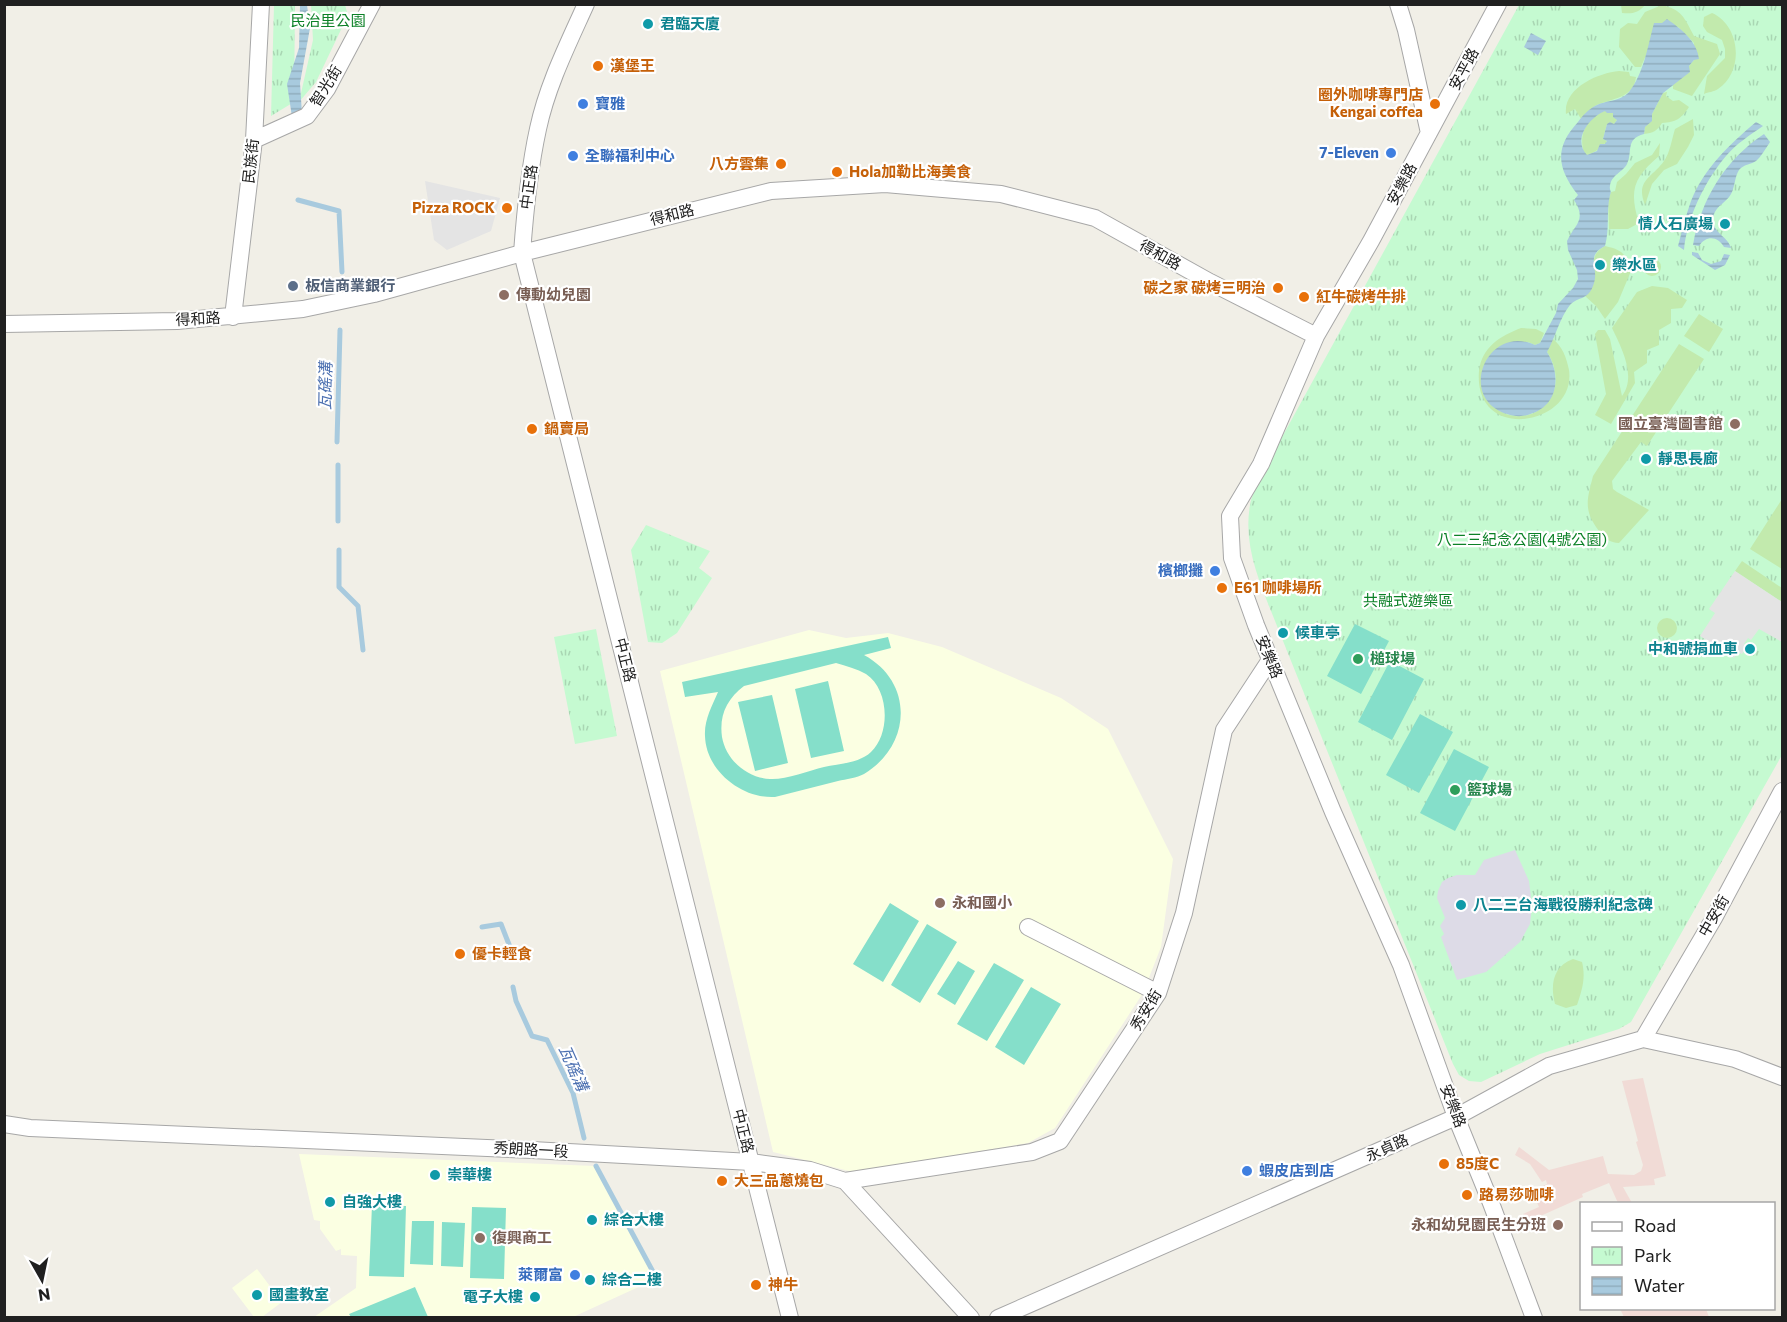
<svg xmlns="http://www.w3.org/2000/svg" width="1787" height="1322" viewBox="0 0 1787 1322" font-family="Commissioner,'Noto Sans TC',sans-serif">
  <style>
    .commercial { fill: #f1dbd6 }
    .education { fill: #fbffe2 }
    .park { fill: url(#park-tufts) }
    .garden { fill: #c2eaad }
    .pitch { fill: #85dfca; fill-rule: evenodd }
    .parking { fill: #e4e4e4 }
    .plaza { fill: #dddbe7 }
    .water { fill: url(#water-rules); fill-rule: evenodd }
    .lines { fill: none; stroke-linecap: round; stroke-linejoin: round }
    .stream { stroke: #a8cade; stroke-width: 5 }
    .minor-casing { stroke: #a7a7a7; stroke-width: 18 }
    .minor { stroke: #fff; stroke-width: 16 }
    .culture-dot { fill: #0f9aa8; stroke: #fff; stroke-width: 2 }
    .food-dot { fill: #e8710a; stroke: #fff; stroke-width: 2 }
    .shop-dot { fill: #3f7fe0; stroke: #fff; stroke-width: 2 }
    .service-dot { fill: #5c6f8a; stroke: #fff; stroke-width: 2 }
    .education-dot { fill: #8d6e63; stroke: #fff; stroke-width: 2 }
    .leisure-dot { fill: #2e9e5b; stroke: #fff; stroke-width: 2 }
    .labels { text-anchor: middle; stroke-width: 4.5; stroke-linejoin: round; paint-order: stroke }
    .park-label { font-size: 15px; fill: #0c8127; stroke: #fff }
    .culture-label { font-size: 15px; font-weight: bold; fill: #0d838f; stroke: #fff; text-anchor: start }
    .food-label { font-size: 15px; font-weight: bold; fill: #c56008; stroke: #fff; text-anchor: start }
    .street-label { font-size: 15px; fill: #202020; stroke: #fff }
    .shop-label { font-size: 15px; font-weight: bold; fill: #366cbe; stroke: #fff; text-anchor: start }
    .service-label { font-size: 15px; font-weight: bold; fill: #4e5e75; stroke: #fff; text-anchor: start }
    .education-label { font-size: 15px; font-weight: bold; fill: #785e54; stroke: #fff; text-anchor: start }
    .leisure-label { font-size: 15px; font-weight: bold; fill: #27864d; stroke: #fff; text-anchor: start }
    .water-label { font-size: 16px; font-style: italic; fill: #4c70b1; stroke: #fff }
  </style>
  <defs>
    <pattern id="park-tufts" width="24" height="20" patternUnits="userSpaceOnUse" patternTransform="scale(1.5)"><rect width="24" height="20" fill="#c5fad1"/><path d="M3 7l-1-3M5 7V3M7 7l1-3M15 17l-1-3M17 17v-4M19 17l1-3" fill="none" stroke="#a9d6b3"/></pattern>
    <pattern id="water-rules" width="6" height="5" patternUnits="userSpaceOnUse" patternTransform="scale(1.5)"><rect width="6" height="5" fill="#a8cade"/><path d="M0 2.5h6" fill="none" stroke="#90adbe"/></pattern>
  </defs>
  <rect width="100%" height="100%" fill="#f1efe7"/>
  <path class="commercial" d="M1643,1078L1666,1176L1654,1179L1655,1185L1623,1187L1632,1203H1618L1609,1183L1582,1194L1583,1197L1527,1222L1523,1214L1539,1207L1535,1198L1542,1195L1539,1188L1547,1184L1546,1180L1542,1182L1530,1164L1515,1155L1519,1147L1549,1170L1603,1156L1608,1174L1634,1175L1641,1171L1643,1165L1636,1142L1638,1141L1622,1081Z
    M1620,1309H1706L1709,1317H1624Z"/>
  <path class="education" d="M809,630L846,638L888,633L942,647L1061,698L1108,729L1173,859L1161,947L1143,993L1055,1128L1028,1143L853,1172L773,1152L660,671Z
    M299,1154L595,1166L656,1279L573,1317H314L356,1288L357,1256L341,1255V1249L336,1251L320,1229V1221L314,1220Z
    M257,1269L282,1302L262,1317H254L232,1288Z"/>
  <path class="park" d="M274,5H295L294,102L271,116Z
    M311,5H345L348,15L316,82L299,102L313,40Z
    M1519,5H1782V755L1631,1022L1619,1029L1540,1054L1481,1082L1469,1081L1459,1075L1453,1064L1277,626C1261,585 1241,545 1251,500C1254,490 1260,480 1264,470Z
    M646,525L710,551L699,568L712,578L677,633L662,643L648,642L631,550Z
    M596,629L617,736L575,744L554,637Z"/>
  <path class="garden" d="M1621,5V4L1645,5C1638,13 1633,14 1622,13Z
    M1662,5C1682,10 1684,17 1694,36L1717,44L1720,54L1692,96L1673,89V83L1689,72V66L1694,60V43L1678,27L1649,48L1641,67H1635L1619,47L1620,29L1628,23L1637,24L1645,12Z
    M1712,13C1740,25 1745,71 1718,89C1714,92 1708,92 1704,94L1707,76L1725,58V49L1722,40L1707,32L1703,26L1704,17Z
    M1619,71L1629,72L1630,76L1636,77C1634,99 1611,98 1595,106C1590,109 1585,115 1581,119L1575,109L1566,114C1563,88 1598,73 1619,71Z
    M1667,92L1666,96L1673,101L1679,100L1689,107C1681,119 1676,122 1662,123C1657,131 1653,133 1644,134L1645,127L1663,93Z
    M1605,111L1613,113L1617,120L1614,124H1607L1603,139L1607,141C1602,147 1595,153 1587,155L1584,153C1578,135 1587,116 1605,111Z
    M1693,119L1694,135L1688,147L1677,164L1664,170L1652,184L1645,205C1635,180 1652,178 1664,161C1670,153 1672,138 1675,129Z
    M1660,143L1659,156C1633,178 1629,191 1639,223L1628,229H1609L1608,200L1611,192L1615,191L1617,182L1626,174L1635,163L1652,155Z
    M1605,246C1623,250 1626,254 1631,271L1618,302L1605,319L1596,306L1585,296C1604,278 1582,258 1605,246Z
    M1643 267a9 9 0 1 1 18 0a9 9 0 1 1-18 0Z
    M1652,286L1668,288L1687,300L1682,308L1671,309V323L1659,330V345L1647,350V363L1634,372L1635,383L1611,424L1595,415L1606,394L1595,334L1598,330H1605L1610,339L1622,396C1637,376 1621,347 1612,328L1637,292Z
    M1699,314L1723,329L1709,352L1684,336Z
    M1521,328L1536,329L1544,333L1540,343L1535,345L1528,342L1483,394C1515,444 1579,401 1547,352L1552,338C1563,347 1566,357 1569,370C1577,426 1473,444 1479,371C1482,347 1500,336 1521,328Z
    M1679,344L1704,359L1647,446L1641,442L1612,481L1613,489L1617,492L1649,510L1619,543C1610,543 1604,538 1599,531C1583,510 1587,500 1593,476Z
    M1782,499V569L1750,549Z
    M1742,561L1782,588V602L1735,571Z
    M1657 628a10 10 0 1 1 20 0a10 10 0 1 1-20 0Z
    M1573,959L1582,962C1586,978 1582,990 1577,1005L1566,1008L1555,1004C1550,985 1553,966 1573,959Z"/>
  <path class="pitch" d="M1355,624L1389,641L1361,694L1327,676Z
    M888,637L891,648L864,655C914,682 912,745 864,774C857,778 846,779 838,781C817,786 796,792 775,797C742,799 706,771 705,736C704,720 712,706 718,692L685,697L682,682ZM836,663C846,666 857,669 866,674C889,689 891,733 871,752C860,763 838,764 824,767C808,771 785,780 770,779C747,778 726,760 722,737C719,715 727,699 744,686Z
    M1390,661L1424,679L1392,740L1358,722Z
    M828,681L844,751L811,758L795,689Z
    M772,695L788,763L755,771L738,702Z
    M1420,714L1453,732L1419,793L1386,775Z
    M1454,749L1489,767L1455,831L1420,813Z
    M890,903L919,921L883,982L853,964Z
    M927,924L957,942L920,1003L891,985Z
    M958,961L975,971L955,1005L937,994Z
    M994,963L1024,980L987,1041L957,1024Z
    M1031,987L1061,1004L1024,1065L995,1047Z
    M372,1205L406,1206L404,1277L369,1276Z
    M472,1207L506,1208L504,1279L470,1278Z
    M412,1221H434L433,1265L410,1264Z
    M442,1222L465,1223L463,1267L441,1266Z
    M415,1287L428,1317H351L349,1314Z"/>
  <path class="parking" d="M425,181L500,198L491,231L447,250L434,240Z
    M1735,571L1782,602V642L1759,629L1751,640L1748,638L1744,644L1747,646L1742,654L1738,652L1734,658L1700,636L1715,613L1709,609Z"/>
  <path class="plaza" d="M1515,850L1529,881L1532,906L1530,924L1520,942L1486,972L1457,980L1441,937L1444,934L1440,926L1445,918L1437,898L1438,891L1442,882L1448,878L1457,875H1475L1484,860Z"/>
  <path class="water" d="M300,5H307L310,28L300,83L302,114L292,117L287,84L299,48Z
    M1667,19C1681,29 1697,41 1699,59L1694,60L1689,66L1690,72L1663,93L1652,114V121L1645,127L1644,134C1625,139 1633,151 1627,164C1623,172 1611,175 1610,186C1609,190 1612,191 1610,195C1606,212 1610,228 1605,246C1585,256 1599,267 1594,283C1589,301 1578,296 1570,305C1560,317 1555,338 1547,352C1560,372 1560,403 1533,413C1524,417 1516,417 1507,414C1456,398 1487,323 1535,345L1540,343L1556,313L1558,304L1573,288L1578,279L1577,270L1568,250L1567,241C1575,224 1587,220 1574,200L1578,195C1557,168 1554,148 1578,122C1582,116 1589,109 1595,106C1606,100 1620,102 1629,92C1644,73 1648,45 1654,23H1662ZM1605,111L1607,113H1613V117L1617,120L1614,124L1610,122L1607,124L1603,139L1607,141L1605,144H1600L1597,151L1587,155C1572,139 1590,117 1605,111Z
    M1531,33L1546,41L1538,55L1524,47Z
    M1756,122L1763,126C1750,135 1736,144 1726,156C1705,181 1687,217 1684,250L1678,246C1682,231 1686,215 1691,201C1705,167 1729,145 1756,122Z
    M1764,134L1770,142C1766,148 1761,157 1756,161C1750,165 1744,164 1739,170C1735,176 1735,185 1732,192C1727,204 1712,206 1713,222C1715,234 1728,237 1731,248L1724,247C1718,236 1706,235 1699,246L1693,245C1701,199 1725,160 1764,134Z
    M1692,252L1698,253L1702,260L1711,264L1721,261L1724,254L1730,255L1725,265L1715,270L1692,255Z"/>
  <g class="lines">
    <path class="stream" d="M298,200L339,211L342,272
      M337,442L340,330
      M338,465V521
      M339,550V587L358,606L363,650
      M482,927L501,924L510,947
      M513,987L516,1001L532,1036L547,1040L573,1093L584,1138
      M596,1166L658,1281"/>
    <defs>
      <path id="minor" d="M586,4C568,44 547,86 538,129C529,170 525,212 522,253L790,1318
        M1398,4L1406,30L1429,133
        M1498,4L1371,241L1316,336L1261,464L1230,516L1232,558L1256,625L1333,812L1401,965L1456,1117L1491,1203L1534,1318
        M254,140L307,116L327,89L372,4
        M233,317L254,140L261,4
        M4,324L177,321L303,309L374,294L522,253L771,191L885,184L1001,194L1095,218L1210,282L1316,336
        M1028,927L1158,993
        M1643,1039L1714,918L1782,791
        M4,1124L30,1128L532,1150L751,1162L810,1170L845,1181L971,1318
        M845,1181L1032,1152L1060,1141L1158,993L1184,913L1224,730L1270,660
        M998,1318L1456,1117L1549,1066L1643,1039L1735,1059L1782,1077"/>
    </defs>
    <use href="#minor" class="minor-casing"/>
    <use href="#minor" class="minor"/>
  </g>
  <g class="culture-dot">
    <circle cx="648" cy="24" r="6"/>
    <circle cx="1725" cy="224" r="6"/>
    <circle cx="1600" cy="265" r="6"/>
    <circle cx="1646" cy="459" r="6"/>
    <circle cx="1283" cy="633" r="6"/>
    <circle cx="1750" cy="649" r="6"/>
    <circle cx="1461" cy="905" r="6"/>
    <circle cx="435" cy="1175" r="6"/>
    <circle cx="330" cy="1202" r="6"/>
    <circle cx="592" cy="1220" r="6"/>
    <circle cx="590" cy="1280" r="6"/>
    <circle cx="257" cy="1295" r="6"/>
    <circle cx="535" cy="1297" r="6"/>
  </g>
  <g class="food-dot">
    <circle cx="598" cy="66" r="6"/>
    <circle cx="1435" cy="104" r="6"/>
    <circle cx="781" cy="164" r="6"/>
    <circle cx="837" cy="172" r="6"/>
    <circle cx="507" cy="208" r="6"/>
    <circle cx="1278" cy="288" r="6"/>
    <circle cx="1304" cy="297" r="6"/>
    <circle cx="532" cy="429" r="6"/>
    <circle cx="1222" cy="588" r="6"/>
    <circle cx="460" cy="954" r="6"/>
    <circle cx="1444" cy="1164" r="6"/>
    <circle cx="722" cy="1181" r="6"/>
    <circle cx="1467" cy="1195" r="6"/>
    <circle cx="756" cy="1285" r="6"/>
  </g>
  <g class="shop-dot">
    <circle cx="583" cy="104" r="6"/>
    <circle cx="1391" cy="153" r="6"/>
    <circle cx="573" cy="156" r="6"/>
    <circle cx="1215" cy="571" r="6"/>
    <circle cx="1247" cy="1171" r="6"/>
    <circle cx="575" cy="1275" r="6"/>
  </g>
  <circle class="service-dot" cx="293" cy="286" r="6"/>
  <g class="education-dot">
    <circle cx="504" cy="295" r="6"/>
    <circle cx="1735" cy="424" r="6"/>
    <circle cx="940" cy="903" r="6"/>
    <circle cx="1558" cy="1225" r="6"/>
    <circle cx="480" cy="1238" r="6"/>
  </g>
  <g class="leisure-dot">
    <circle cx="1358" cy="659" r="6"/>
    <circle cx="1455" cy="790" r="6"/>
  </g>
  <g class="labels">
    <g class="park-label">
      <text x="328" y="26">民治里公園</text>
      <text x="1522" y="545">八二三紀念公園(4號公園)</text>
      <text x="1408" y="606">共融式遊樂區</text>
    </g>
    <g class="culture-label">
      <text x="660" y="29">君臨天廈</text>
      <text x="1713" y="229" text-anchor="end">情人石廣場</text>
      <text x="1612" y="270">樂水區</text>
      <text x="1658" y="464">靜思長廊</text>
      <text x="1295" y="638">候車亭</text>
      <text x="1738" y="654" text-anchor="end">中和號捐血車</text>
      <text x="1473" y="910">八二三台海戰役勝利紀念碑</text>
      <text x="447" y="1180">崇華樓</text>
      <text x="342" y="1207">自強大樓</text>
      <text x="604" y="1225">綜合大樓</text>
      <text x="602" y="1285">綜合二樓</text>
      <text x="269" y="1300">國畫教室</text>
      <text x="523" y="1302" text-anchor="end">電子大樓</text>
    </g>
    <g class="food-label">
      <text x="610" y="71">漢堡王</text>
      <text x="1423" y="100" text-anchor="end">圈外咖啡專門店<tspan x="1423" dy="17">Kengai coffea</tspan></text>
      <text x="769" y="169" text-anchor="end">八方雲集</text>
      <text x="849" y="177">Hola加勒比海美食</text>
      <text x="495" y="213" text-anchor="end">Pizza ROCK</text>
      <text x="1266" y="293" text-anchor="end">碳之家 碳烤三明治</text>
      <text x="1316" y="302">紅牛碳烤牛排</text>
      <text x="544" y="434">鍋賣局</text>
      <text x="1234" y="593">E61 咖啡場所</text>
      <text x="472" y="959">優卡輕食</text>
      <text x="1456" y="1169">85度C</text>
      <text x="734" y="1186">大三品蔥燒包</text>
      <text x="1479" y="1200">路易莎咖啡</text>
      <text x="768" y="1290">神牛</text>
    </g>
    <g class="street-label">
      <text transform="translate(1464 69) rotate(-62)" y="5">安平路</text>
      <text transform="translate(326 86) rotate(-58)" y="5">智光街</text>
      <text transform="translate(251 161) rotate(-84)" y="5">民族街</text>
      <text transform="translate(1402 184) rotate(-62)" y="5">安樂路</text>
      <text transform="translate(529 187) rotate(-82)" y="5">中正路</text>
      <text transform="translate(672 215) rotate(-14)" y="5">得和路</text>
      <text transform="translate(1160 255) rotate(29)" y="5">得和路</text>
      <text transform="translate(198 319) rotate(-3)" y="5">得和路</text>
      <text transform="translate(1269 657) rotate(68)" y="5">安樂路</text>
      <text transform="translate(625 660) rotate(76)" y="5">中正路</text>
      <text transform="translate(1714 916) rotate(-60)" y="5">中安街</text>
      <text transform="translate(1146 1010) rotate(-59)" y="5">秀安街</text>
      <text transform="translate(1453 1106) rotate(69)" y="5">安樂路</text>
      <text transform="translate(743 1131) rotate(76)" y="5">中正路</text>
      <text transform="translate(1387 1148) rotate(-24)" y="5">永貞路</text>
      <text transform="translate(531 1150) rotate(3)" y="5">秀朗路一段</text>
    </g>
    <g class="shop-label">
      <text x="595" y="109">寶雅</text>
      <text x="1379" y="158" text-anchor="end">7-Eleven</text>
      <text x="585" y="161">全聯福利中心</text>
      <text x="1203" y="576" text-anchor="end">檳榔攤</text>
      <text x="1259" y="1176">蝦皮店到店</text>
      <text x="563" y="1280" text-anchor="end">萊爾富</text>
    </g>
    <g class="service-label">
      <text x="305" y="291">板信商業銀行</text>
    </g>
    <g class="education-label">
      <text x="516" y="300">傳動幼兒園</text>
      <text x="1723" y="429" text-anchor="end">國立臺灣圖書館</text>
      <text x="952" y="908">永和國小</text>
      <text x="1546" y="1230" text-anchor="end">永和幼兒園民生分班</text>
      <text x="492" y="1243">復興商工</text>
    </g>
    <g class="leisure-label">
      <text x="1370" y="664">槌球場</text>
      <text x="1467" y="795">籃球場</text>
    </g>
    <g class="water-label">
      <text transform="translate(325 386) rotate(-89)" y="6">瓦磘溝</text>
      <text transform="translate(574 1068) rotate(66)" y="6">瓦磘溝</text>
    </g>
  </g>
  <rect width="1787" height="1322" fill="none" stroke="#202020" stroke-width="12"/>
  <rect x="1580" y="1202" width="195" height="108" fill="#ffffff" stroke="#a6a6a6" stroke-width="1.5"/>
  <rect x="1592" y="1222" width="30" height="9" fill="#ffffff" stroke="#a6a6a6" stroke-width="1.5"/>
  <text x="1634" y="1232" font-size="18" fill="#202020">Road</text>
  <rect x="1592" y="1247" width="30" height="18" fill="url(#park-tufts)" stroke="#a6a6a6" stroke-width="1.5"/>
  <text x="1634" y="1262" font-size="18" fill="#202020">Park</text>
  <rect x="1592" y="1277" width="30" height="18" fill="url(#water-rules)" stroke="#a6a6a6" stroke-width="1.5"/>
  <text x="1634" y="1292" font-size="18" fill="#202020">Water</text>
  <g transform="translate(42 1280) rotate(171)" stroke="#ffffff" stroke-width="4.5" paint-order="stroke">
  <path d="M0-4.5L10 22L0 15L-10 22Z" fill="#202020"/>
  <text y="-9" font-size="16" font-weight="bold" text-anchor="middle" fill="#202020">N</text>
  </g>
</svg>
